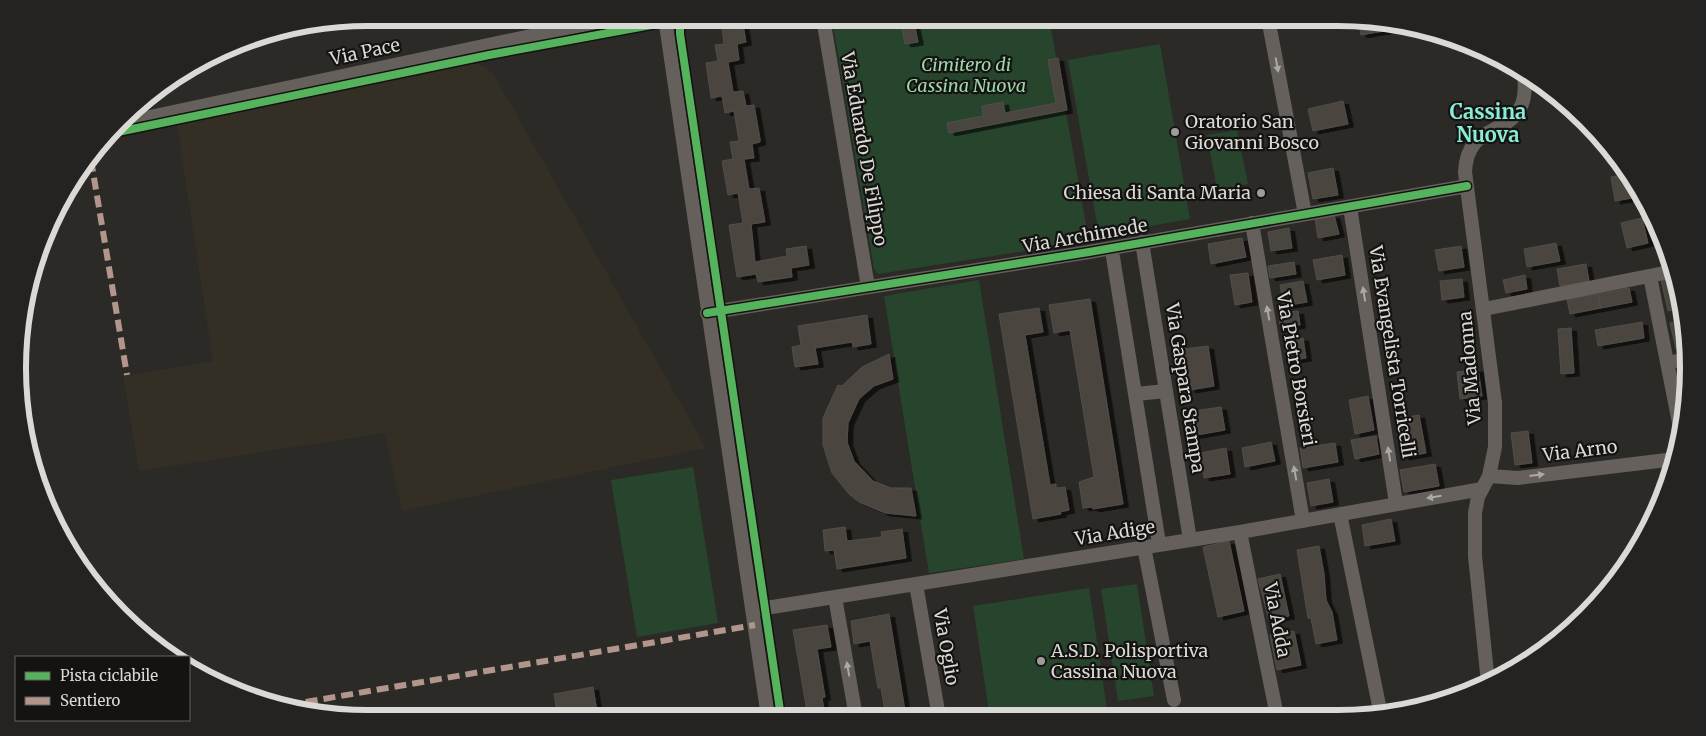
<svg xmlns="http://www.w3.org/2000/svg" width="1706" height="736" viewBox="0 0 1706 736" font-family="Merriweather,serif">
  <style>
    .built { fill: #342f24 }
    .green { fill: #27452d }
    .building { fill: #4c4540; stroke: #504e4b; filter: url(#shadow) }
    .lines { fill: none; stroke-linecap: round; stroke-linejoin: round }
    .minor { stroke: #65605b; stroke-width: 14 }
    .quiet { stroke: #b2968c; stroke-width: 6; stroke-dasharray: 12 6; stroke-linecap: butt }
    .cycleway-casing { stroke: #151311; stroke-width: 11 }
    .cycleway { stroke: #56b35d; stroke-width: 8 }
    .oneway { fill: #aca9a4 }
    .poi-dot { fill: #9e9c98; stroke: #151311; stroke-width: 2 }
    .labels { text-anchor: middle; stroke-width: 4.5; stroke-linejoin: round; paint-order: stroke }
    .street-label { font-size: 18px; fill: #dbd9d5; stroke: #151311 }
    .park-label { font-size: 18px; font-style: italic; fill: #9bd8a8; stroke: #151311 }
    .poi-label { font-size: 18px; fill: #dbd9d5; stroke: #151311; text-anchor: start }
    .quarter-label { font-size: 20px; font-weight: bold; fill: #88ecd6; stroke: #151311 }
    .rim { fill: none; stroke: #dbd9d5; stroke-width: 6 }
  </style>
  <defs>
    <filter id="shadow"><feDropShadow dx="5.5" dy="3" stdDeviation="0" flood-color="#0009"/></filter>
  </defs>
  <rect width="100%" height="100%" fill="#2c2a27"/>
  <path class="built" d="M469,62L484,66L494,75L706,448L402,511L385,433L139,471L123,376L213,361L177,124Z"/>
  <path class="green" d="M832,18H1049L1089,241L878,274L874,269Z
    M1160,44L1190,219L1099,235L1068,60Z
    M1237,130L1248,184L1217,190L1207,135Z
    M979,280L1024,559L929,573L884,296Z
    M693,467L718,623L637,637L611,480Z
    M1137,584L1154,696L1118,701L1101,589Z
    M1089,588L1108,716L990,717L973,606Z"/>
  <path class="building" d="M900,18H913L918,42L905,44Z
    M1371,23L1396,27V29L1372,33Z
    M1371,23L1372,33L1361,35L1359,24Z
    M743,25L746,42L737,44L739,60L728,62L733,92L743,91L746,106L754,105L760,139V142L752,144L754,158L744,159L749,189L759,188L765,222L751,224L755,262L787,256L786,249L806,246L809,265L791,268L792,277L758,282L756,274L737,277L729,225L743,223L738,193L728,195L722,161L733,159L730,142L739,141L734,111L725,113L722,96L711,98L706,63L718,61L715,45L724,44L722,28Z
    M1058,58L1067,110L949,133L947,123L983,116L982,106L1003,102L1005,113L1056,103L1048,60Z
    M1343,101L1348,124L1313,131L1308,109Z
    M1333,168L1338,195L1313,199L1308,173Z
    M1628,174L1635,186L1638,197L1615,201L1611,177Z
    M1334,215L1339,234L1318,238L1315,218Z
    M1642,218L1648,243L1627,248L1621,223Z
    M1289,228L1292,248L1271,251L1268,232Z
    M1242,238L1246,257L1211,264L1208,244Z
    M1556,243L1560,261L1527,267L1524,249Z
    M1461,246L1464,267L1439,271L1435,250Z
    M1342,255L1345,275L1317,280L1313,260Z
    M1294,262L1296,274L1270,278L1268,266Z
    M1586,264L1589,281L1560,286L1557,269Z
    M1248,273L1252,302L1235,305L1230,275Z
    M1525,275L1527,289L1506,293L1503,280Z
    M1676,277L1682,308L1668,311L1661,280Z
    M1462,279L1464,297L1442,300L1440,281Z
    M1303,281L1307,302L1284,306L1280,285Z
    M1629,288L1632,302L1601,308L1598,294Z
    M1598,294L1601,308L1570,314L1567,299Z
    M1090,299L1123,504L1093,509L1092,507L1083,508L1079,482L1094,477L1070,330L1054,333L1049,305Z
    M1039,308L1043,332L1025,335L1050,485L1056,484V488L1065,487L1069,510L1060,512L1061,514L1033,519L999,314Z
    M1298,311L1300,325L1281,328L1278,314Z
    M867,315L871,344L853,347L852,342L815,348L818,364L795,367L792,347L801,345L798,326Z
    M1684,320L1688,346L1676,349L1670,323Z
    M1642,322L1644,338L1598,346L1595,330Z
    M1571,328L1574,373L1561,374L1558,329Z
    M1303,338L1306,358L1287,361L1284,341Z
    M1208,346L1214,386L1190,390L1184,349Z
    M889,354L893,379L874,386L859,399L848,423L847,442L854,461L873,481L891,488H911L916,516L885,513L859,502L849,494L832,473L823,445V418L838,385L842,386L862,367Z
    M1478,369L1482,396L1460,399L1457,372Z
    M1368,396L1374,430L1355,434L1349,400Z
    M1221,407L1225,430L1191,436L1187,412Z
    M1419,415L1426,453L1403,457L1397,419Z
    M1528,431L1532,463L1515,465L1511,433Z
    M1376,436L1379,454L1355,459L1351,440Z
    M1271,442L1275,461L1245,467L1242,448Z
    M1335,443L1338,462L1303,468L1300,448Z
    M1226,448L1230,474L1204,478L1200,453Z
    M1435,464L1439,486L1404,492L1400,470Z
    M1329,479L1333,502L1311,506L1307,483Z
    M1391,519L1395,541L1365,546L1362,525Z
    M845,527L847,541L882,537L881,532L902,529L906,558L837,569L834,550L825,551L823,530Z
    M1229,541L1244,611L1218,617L1203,547Z
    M1319,546L1324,574L1326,600L1332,612L1337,640L1316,644L1311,618H1308L1297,550Z
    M1280,574L1289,616L1269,620L1258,579Z
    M889,614L906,717H886L881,688H878L870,641L854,644L851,621Z
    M827,625L831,647L817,649L825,697L822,698L825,717H808L793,630Z
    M1294,631L1301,665L1277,670L1270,635Z
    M593,687L598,718H576V716L558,718L554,694Z"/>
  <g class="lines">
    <path class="minor" d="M665,18L768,717
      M823,18L868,287
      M1268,18L1305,214
      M122,123L616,18
      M1350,207L1396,503
      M1252,223L1303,521
      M1142,242L1190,540
      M1113,257L1158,537
      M1650,276L1681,433
      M1484,309L1674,271
      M707,313L1089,252L1467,186
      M1667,363L1687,359
      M1136,394L1166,391
      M1489,476L1518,478L1675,459
      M1340,514L1381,715
      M1240,532L1277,716
      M1144,547L1174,700
      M916,584L939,717
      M835,597L856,717
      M753,610L1240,532L1482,489
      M1488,683L1475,556V513L1478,497L1489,476L1495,447V403L1465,172C1467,123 1509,137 1522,104C1526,94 1525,82 1524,72"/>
    <path class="quiet" d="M91,160L127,375
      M288,705L755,625"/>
    <defs>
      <path id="cycleway" d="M680,19V34L781,717
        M113,133L489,55L689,18
        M707,313L1089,252L1467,186"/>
    </defs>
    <use href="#cycleway" class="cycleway-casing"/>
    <use href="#cycleway" class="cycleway"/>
  </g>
  <defs><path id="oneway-solid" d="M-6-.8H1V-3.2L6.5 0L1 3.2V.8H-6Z" transform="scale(1.25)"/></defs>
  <g class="oneway">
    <use href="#oneway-solid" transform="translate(1277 65) rotate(80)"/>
    <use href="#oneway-solid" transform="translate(1364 294) rotate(-99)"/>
    <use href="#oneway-solid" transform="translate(1268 313) rotate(-100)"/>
    <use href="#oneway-solid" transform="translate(1389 454) rotate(-99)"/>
    <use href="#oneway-solid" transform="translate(1295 473) rotate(-100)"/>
    <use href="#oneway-solid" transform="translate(1537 475) rotate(-7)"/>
    <use href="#oneway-solid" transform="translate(1434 497) rotate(171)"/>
    <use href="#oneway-solid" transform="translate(848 669) rotate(-100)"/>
  </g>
  <g class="poi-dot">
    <circle cx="1175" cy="132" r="5"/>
    <circle cx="1261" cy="193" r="5"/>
    <circle cx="1041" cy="661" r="5"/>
  </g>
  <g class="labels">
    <g class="street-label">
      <text transform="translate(365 52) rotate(-12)" y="6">Via Pace</text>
      <text transform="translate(864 149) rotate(80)" y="6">Via Eduardo De Filippo</text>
      <text transform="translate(1085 236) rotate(-10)" y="6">Via Archimede</text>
      <text transform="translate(1392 352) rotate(81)" y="6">Via Evangelista Torricelli</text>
      <text transform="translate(1470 368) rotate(-95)" y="6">Via Madonna</text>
      <text transform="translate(1296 369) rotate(80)" y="6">Via Pietro Borsieri</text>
      <text transform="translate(1185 388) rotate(81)" y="6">Via Gaspara Stampa</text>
      <text transform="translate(1580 451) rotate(-7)" y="6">Via Arno</text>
      <text transform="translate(1115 533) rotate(-9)" y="6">Via Adige</text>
      <text transform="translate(1277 620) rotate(79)" y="6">Via Adda</text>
      <text transform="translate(946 647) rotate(80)" y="6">Via Oglio</text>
    </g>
    <g class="park-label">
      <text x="966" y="71">Cimitero di<tspan x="966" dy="21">Cassina Nuova</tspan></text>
    </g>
    <g class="poi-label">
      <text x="1185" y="128">Oratorio San<tspan x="1185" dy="21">Giovanni Bosco</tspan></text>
      <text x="1251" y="199" text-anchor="end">Chiesa di Santa Maria</text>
      <text x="1051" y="657">A.S.D. Polisportiva<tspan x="1051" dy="21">Cassina Nuova</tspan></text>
    </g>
    <g class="quarter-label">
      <text x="1488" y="119">Cassina<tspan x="1488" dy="23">Nuova</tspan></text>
    </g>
  </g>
  <path d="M0 0H1706V736H0ZM368 26H1338A342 342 0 0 1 1680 368V368A342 342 0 0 1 1338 710H368A342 342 0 0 1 26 368V368A342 342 0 0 1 368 26Z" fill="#252321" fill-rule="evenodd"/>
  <path class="rim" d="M368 26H1338A342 342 0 0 1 1680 368V368A342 342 0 0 1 1338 710H368A342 342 0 0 1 26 368V368A342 342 0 0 1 368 26Z"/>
  <rect x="15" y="656" width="175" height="65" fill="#151311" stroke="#64625f"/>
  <rect x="25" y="672" width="25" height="8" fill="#56b35d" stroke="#64625f"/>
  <text x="60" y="681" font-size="15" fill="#dbd9d5">Pista ciclabile</text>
  <rect x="25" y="697" width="25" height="8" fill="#b2968c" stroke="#64625f"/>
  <text x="60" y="706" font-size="15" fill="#dbd9d5">Sentiero</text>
</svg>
